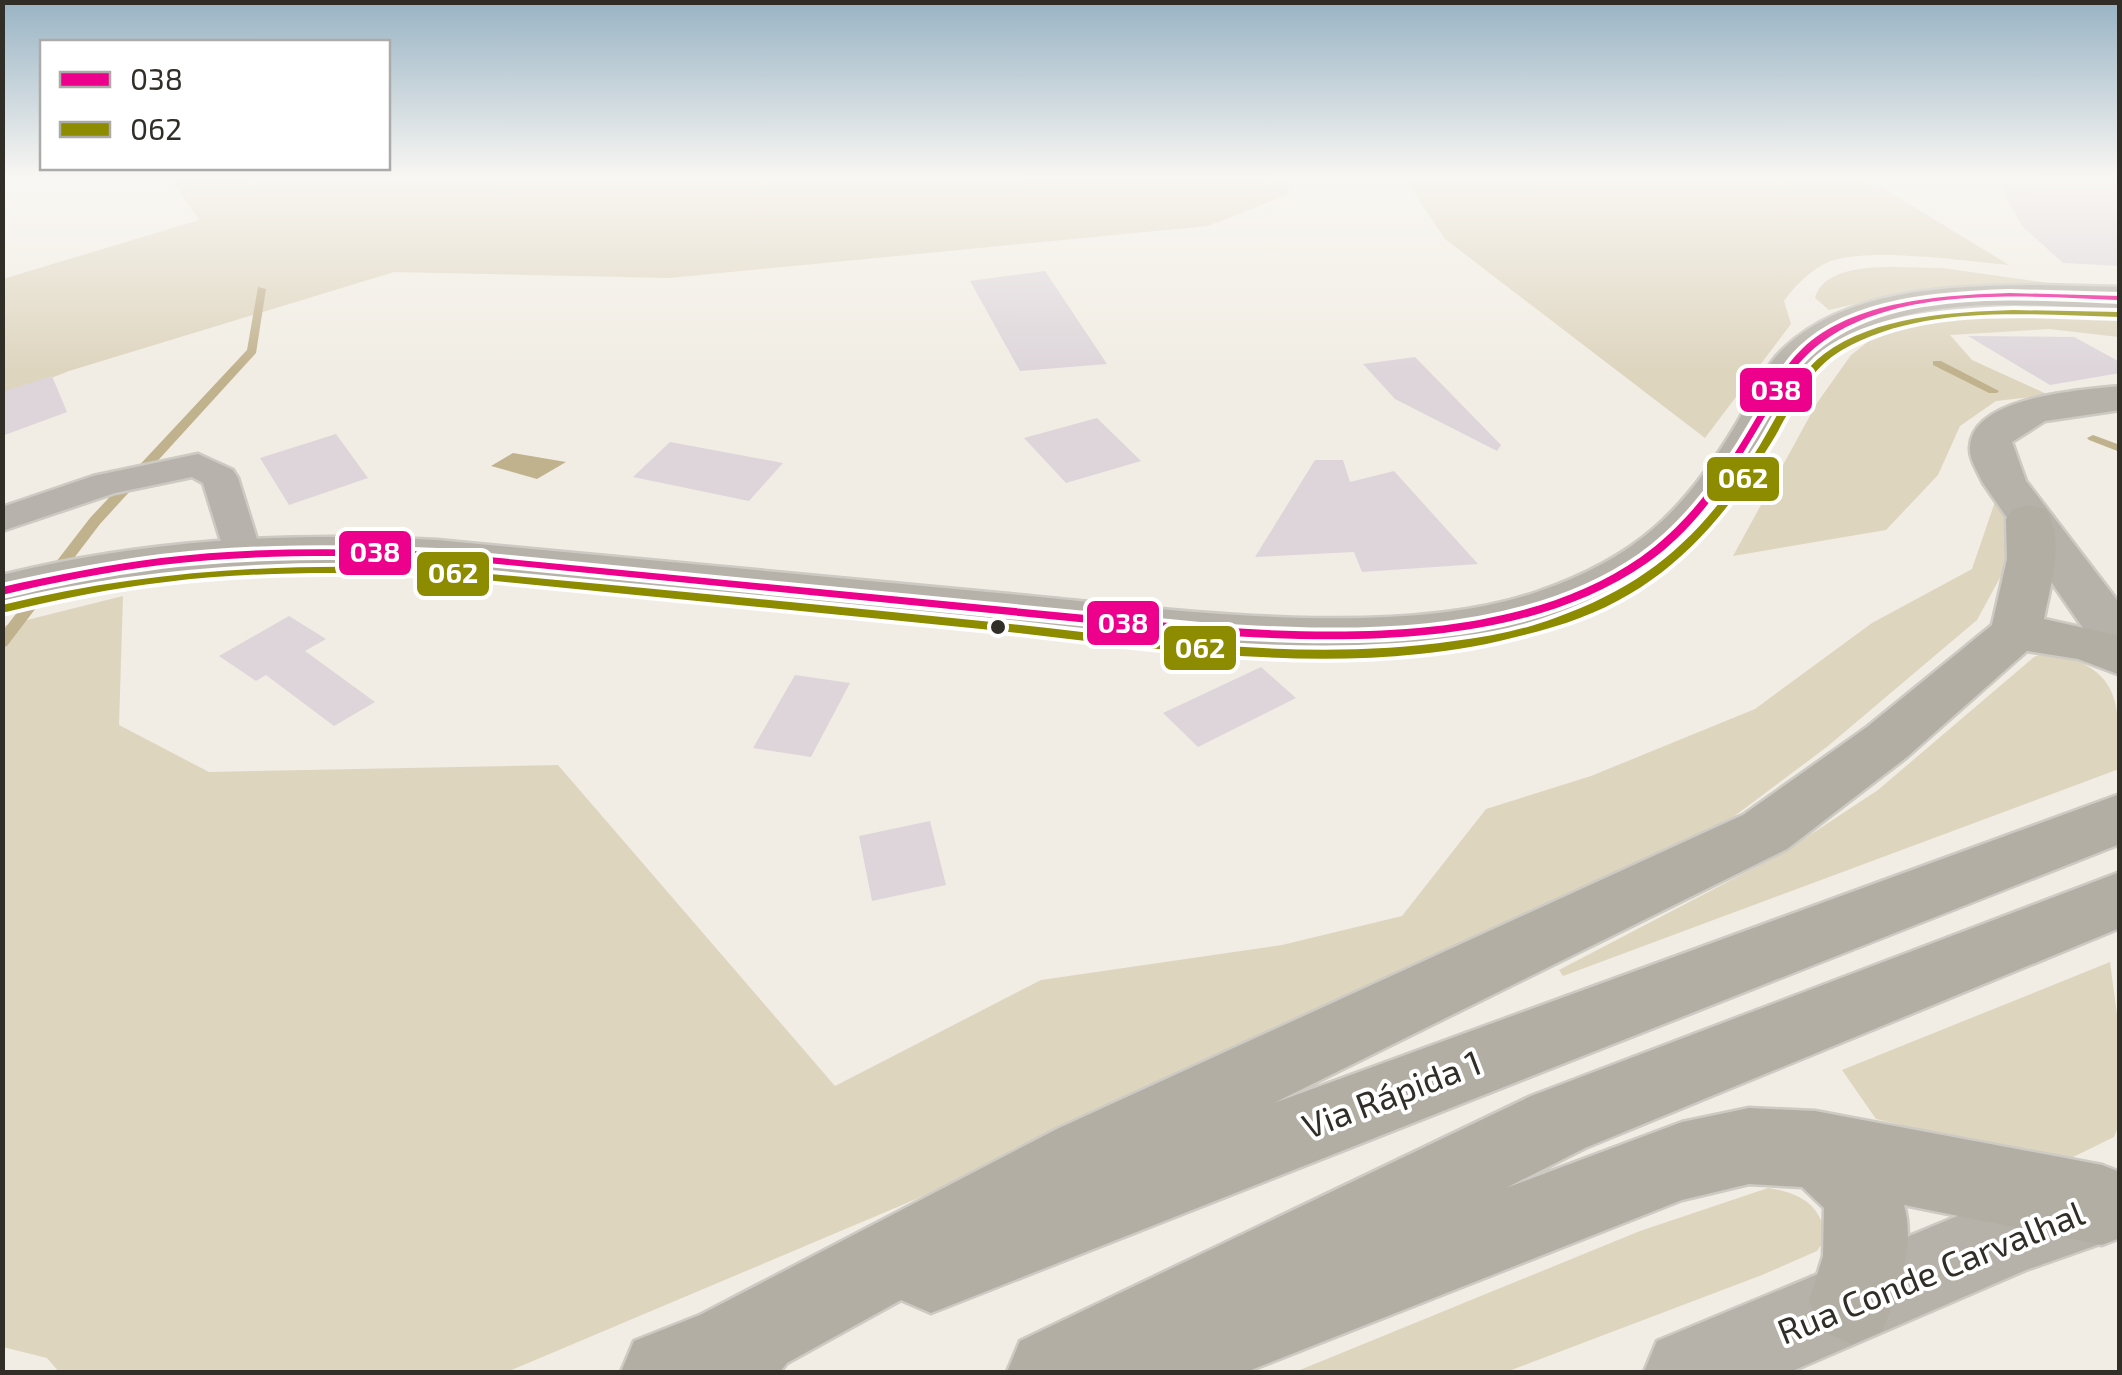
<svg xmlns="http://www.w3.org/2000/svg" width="2122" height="1375" viewBox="0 0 2122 1375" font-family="'Exo 2',sans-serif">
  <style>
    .green { fill: #ded5bf }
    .water { fill: #c1b28e }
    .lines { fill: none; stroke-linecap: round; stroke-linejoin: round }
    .stream { fill: #c1b28e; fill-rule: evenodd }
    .building { fill: #ddd5da }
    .minor-casing { stroke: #cdcac3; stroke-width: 5 }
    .secondary-casing { stroke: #cdcac3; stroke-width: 5 }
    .trunk-casing { stroke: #cdcac3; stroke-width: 5 }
    .minor { fill: #b7b3ac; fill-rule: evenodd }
    .secondary { fill: #b6b2a9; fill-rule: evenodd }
    .trunk { fill: #b2aea4; fill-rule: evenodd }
    .bus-1-casing { stroke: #fff; stroke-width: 8 }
    .bus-2-casing { stroke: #fff; stroke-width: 8 }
    .bus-1 { fill: #ec008c; fill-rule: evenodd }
    .bus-2 { fill: #8d8b00; fill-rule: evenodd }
    .bus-dot { fill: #302e27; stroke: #fff; stroke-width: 4 }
    .labels { text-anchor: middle; stroke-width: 8; stroke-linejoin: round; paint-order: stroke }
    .near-street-label { font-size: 35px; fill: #302e27; stroke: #fff }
    .line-badge { stroke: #fff; stroke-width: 4 }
    .badge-label { font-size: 28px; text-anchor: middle; font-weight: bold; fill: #fff }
  </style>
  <rect width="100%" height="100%" fill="#f1ede4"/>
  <path class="green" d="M169,177H1298L1289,194L1208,226L669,278L394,272L69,371L3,397V279L199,220Z
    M1403,177H1865L2009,265C1964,261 1881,249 1838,259C1816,264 1796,284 1784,301L1791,324L1705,438L1445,239Z
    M1942,268L2083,288L1906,292L1829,310L1815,298C1826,257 1908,269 1942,268Z
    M2119,308V337L2049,329L1950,335L1972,360L2049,395L1996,401L1960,426L1938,475L1886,530L1733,556L1817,403L1851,355L1879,333L1975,314Z
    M1999,490L2015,550L1977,620L1828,746L1720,827L1160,1096L507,1372H59L47,1358L3,1347V626L123,596L119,725L209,772L558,765L835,1086L1041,980L1282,945L1402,916L1486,809L1591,776L1755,709L1872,623L1972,569Z
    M2048,651C2122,670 2119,700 2119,769L1563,976L1559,970L1781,854L1878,790L2034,657Z
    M2110,962L2120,1037L2119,1125L2114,1137L2069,1159L2042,1158L1876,1119L1842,1070Z
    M1768,1188C1800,1193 1820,1204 1826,1237L1817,1251L1762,1275L1506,1372H1295L1640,1231Z"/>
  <path class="water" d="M513,453L566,462L537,479L491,466Z"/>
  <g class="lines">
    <path class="stream" d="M258,287L266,289L256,353L100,524L7,646L2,648V632L90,518L247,350Z
      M1933,361H1941L1999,391L1997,393H1989L1933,365Z
      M2093,435L2120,445V452L2089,440L2087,438Z"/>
  </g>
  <path class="building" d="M1996,177H2120V266L2063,263L2022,226Z
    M1045,271L1107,364L1020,371L970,281Z
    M1968,336L2074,337L2120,362V373L2050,385Z
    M1415,357L1501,445L1497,451L1395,399L1363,364Z
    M52,376L67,412L2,436V392Z
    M1097,418L1141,461L1066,483L1024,438Z
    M336,434L368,478L289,505L260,458Z
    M670,442L783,463L749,501L633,477Z
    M1315,460H1343L1350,482L1394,471L1478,564L1362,572L1354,552L1255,557Z
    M289,616L326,639L305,651L375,702L334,726L266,675L256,681L219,656Z
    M1261,667L1296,698L1198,747L1163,713Z
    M795,675L850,683L811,757L753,748Z
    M930,821L946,885L872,901L859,836Z"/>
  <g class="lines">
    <defs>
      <path id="minor" d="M198,454L233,470L238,478L261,552L255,561L241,564L227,561L203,483L192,477L115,493L2,531V507L93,476Z"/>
      <path id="secondary" d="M2039,285L2120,287V309C2032,306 1919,292 1841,342C1804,365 1793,399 1772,435C1718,529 1670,582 1566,618C1379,683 1166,643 975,624C796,606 616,588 437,570C289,561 147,569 2,607V575C147,539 289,532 437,540C628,558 818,576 1009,594C1161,608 1393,642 1537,592C1636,558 1684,512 1737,423C1751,399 1762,369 1783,349C1848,287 1955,286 2039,285Z
        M2120,386V410L2045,421L2012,442L2026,481L2120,604V659L2101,654L1983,483C1978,472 1969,459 1970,447C1972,396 2083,390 2120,386Z
        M2097,1166L2120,1175V1237L2026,1270L1790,1372H1644L1657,1341L2020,1190Z"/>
      <path id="trunk" d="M2029,505L2045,509C2066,539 2050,586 2044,619L2120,636V675L2078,659L2027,651L1907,757L1787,849L1274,1103L2120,794V844L931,1313L901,1300L787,1363L780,1372H621L634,1341L700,1315L1057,1129L1743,815L1867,727L1992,625L2007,559L2006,519L2013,509Z
        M2120,872V928L1585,1148L1506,1188L1682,1122L1749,1108L1815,1111L2102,1165L2120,1172V1238L2102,1245L1904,1205C1916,1247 1898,1293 1882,1331L1852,1344L1822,1331L1809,1301L1823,1256L1824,1208L1802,1187L1749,1184L1682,1200L1246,1372H1007L1020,1341L1531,1096Z"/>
    </defs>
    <use href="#minor" class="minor-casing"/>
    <use href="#secondary" class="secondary-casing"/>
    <use href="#trunk" class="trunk-casing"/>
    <use href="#minor" class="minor"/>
    <use href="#secondary" class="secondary"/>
    <use href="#trunk" class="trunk"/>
    <defs>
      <path id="bus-1" d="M2010,293L2120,296V300C2014,296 1848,279 1784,384C1745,449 1711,518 1647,563C1523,649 1344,644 1200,634L437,558C345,555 253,554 161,565C107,572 55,582 2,595V587C55,575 107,565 161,558C253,547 345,548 437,552L1200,626C1341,636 1519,642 1641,557C1689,523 1723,474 1752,425C1768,399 1780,370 1802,349C1853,300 1944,295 2010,293Z"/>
      <path id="bus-2" d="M2013,310L2120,312V317C2029,315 1924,303 1842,350C1806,371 1791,410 1771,443C1716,532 1656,597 1553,627C1509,640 1465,650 1419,654C1276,669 1132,645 991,630C806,611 621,594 436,575C346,572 255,571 166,582C112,588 59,599 6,612L2,611V605C145,570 289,562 436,569C621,586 807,603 992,622C1145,638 1301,663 1454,641C1488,637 1523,630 1555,618C1653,583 1705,532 1760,445C1779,414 1794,377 1824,354C1875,316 1952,312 2013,310Z"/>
    </defs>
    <use href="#bus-1" class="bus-1-casing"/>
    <use href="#bus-2" class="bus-2-casing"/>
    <use href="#bus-1" class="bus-1"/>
    <use href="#bus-2" class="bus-2"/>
  </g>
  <linearGradient id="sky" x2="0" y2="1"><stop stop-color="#98b3c4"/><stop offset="0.48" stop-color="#f9f7f3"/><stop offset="1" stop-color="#f9f7f3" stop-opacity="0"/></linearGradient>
  <rect width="2122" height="370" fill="url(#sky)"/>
  <circle class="bus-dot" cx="998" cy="627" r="9"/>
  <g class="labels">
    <g class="near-street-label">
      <text transform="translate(1392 1095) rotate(-21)" y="12">Via Rápida 1</text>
      <text transform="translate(1931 1273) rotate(-22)" y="12">Rua Conde Carvalhal</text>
    </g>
  </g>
  <g class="line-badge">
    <rect x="1738" y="366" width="76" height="48" rx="10" fill="#ec008c"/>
    <rect x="1705" y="455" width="76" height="48" rx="10" fill="#8d8b00"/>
    <rect x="337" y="529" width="76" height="48" rx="10" fill="#ec008c"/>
    <rect x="415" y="550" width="76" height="48" rx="10" fill="#8d8b00"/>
    <rect x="1085" y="599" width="76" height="48" rx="10" fill="#ec008c"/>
    <rect x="1162" y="624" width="76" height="48" rx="10" fill="#8d8b00"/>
  </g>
  <g class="badge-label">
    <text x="1776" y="400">038</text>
    <text x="1743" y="488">062</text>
    <text x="375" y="562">038</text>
    <text x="453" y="583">062</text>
    <text x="1123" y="633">038</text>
    <text x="1200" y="658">062</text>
  </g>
  <rect width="2122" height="1375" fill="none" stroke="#302e27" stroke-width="10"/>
  <rect x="40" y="40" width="350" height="130" fill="#ffffff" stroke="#acaba9" stroke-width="2.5"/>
  <rect x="60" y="72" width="50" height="15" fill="#ec008c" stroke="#acaba9" stroke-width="2.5"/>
  <text x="130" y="90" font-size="30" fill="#302e27">038</text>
  <rect x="60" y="122" width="50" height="15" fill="#8d8b00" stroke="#acaba9" stroke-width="2.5"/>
  <text x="130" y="140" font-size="30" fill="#302e27">062</text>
</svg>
